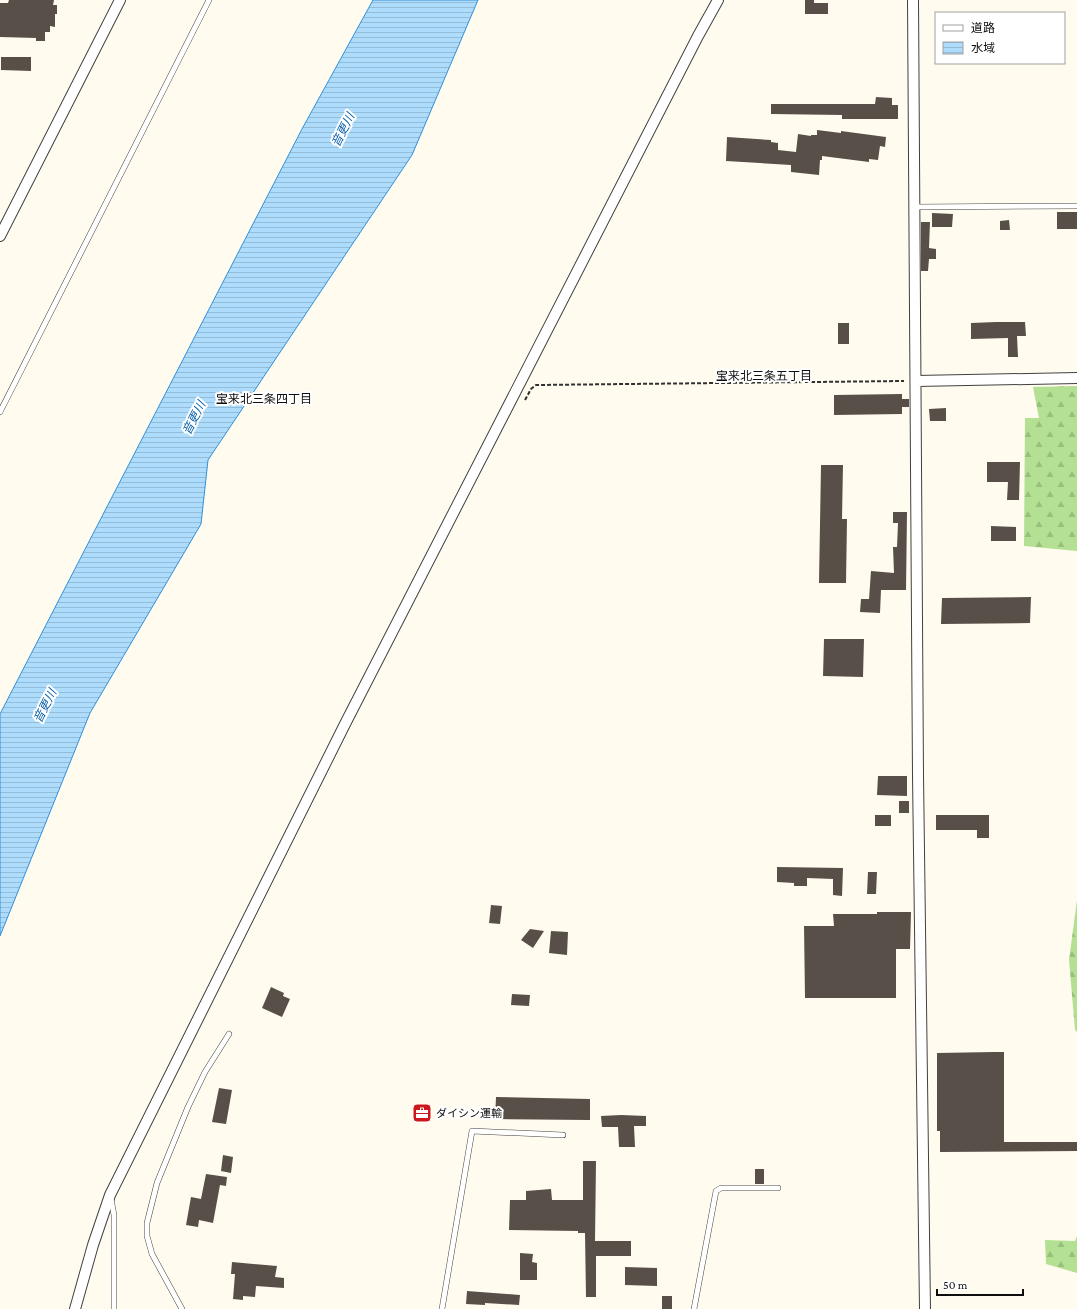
<svg xmlns="http://www.w3.org/2000/svg" width="1077" height="1309" viewBox="0 0 1077 1309" font-family="'Crimson Pro','Noto Sans JP',serif">
  <style>
    .forest { fill: url(#forest-firs) }
    .water { fill: url(#water-rules); stroke: #2e90da }
    .building { fill: #584f49 }
    .lines { fill: none; stroke-linecap: round; stroke-linejoin: round }
    .lane-casing { stroke: #414141; stroke-width: 6 }
    .street-casing { stroke: #414141; stroke-width: 12 }
    .path { stroke: #303030; stroke-width: 2; stroke-dasharray: 4 2; stroke-linecap: butt }
    .lane { stroke: #fff; stroke-width: 5 }
    .street { stroke: #fff; stroke-width: 10 }
    .labels { text-anchor: middle; stroke-width: 4; stroke-linejoin: round; paint-order: stroke }
    .poi-label { font-size: 11px; fill: #0e0e0e; stroke: #fff; text-anchor: start }
    .water-label { font-size: 12px; font-style: italic; fill: #0b61ac; stroke: #fff }
    .neighbourhood-label { font-size: 12px; fill: #0e0e0e; stroke: #fff }
  </style>
  <defs>
    <pattern id="forest-firs" width="22" height="20" patternUnits="userSpaceOnUse"><rect width="22" height="20" fill="#b3e092"/><path d="M5 1l3.5 6h-7zM16 11l3.5 6h-7z" fill="#99bf7d"/></pattern>
    <pattern id="water-rules" width="6" height="5" patternUnits="userSpaceOnUse"><rect width="6" height="5" fill="#aedcfc"/><path d="M0 2.5h6" fill="none" stroke="#94bcd7"/></pattern>
  </defs>
  <rect width="100%" height="100%" fill="#fffcef"/>
  <path class="forest" d="M1077,386V551L1024,546L1025,418H1039L1033,387Z
    M1077,900V1032L1075,1030L1069,960Z
    M1077,1236V1273L1046,1264L1045,1240L1075,1241Z"/>
  <path class="water" d="M373,0H478L412,155L208,460L201,524L90,713L0,936V714L302,129Z"/>
  <path class="building" d="M9,0H54L53,5H57V14H55V27L50,26V32H45V41H36V38L0,37V3H8Z
    M805,0H814V3H828V14H805Z
    M1,57H31V71L1,70Z
    M876,97L892,98V105H898V119H842V115L771,114V104H875Z
    M817,130L841,133V131L886,137L885,147L880,146L878,160L869,159V162L822,156V160H820L819,175L791,172V165L726,161L727,137L771,140V142L778,143V150L796,152L798,134L811,136V135H817Z
    M1057,212H1077V229H1057Z
    M932,213L953,214L952,227H932Z
    M1009,220L1010,230H1000V221Z
    M921,222H930L929,248L936,249V259H929L928,271H921Z
    M996,322H1025L1026,336H1017L1018,357H1008V338L971,339V323Z
    M838,323H849V344H838Z
    M902,394V399H909V407H902V414L834,415V395Z
    M946,408V421H930L929,409Z
    M987,462H1020L1019,500H1007L1008,482H987Z
    M821,465H843L842,519H847L846,583H819Z
    M893,512H907L906,590H881L880,613L860,612L861,599H869L871,571L894,573L893,547H897L898,523H893Z
    M991,526L1016,527V541H991Z
    M1031,597L1030,623L941,624L942,598Z
    M824,639H864L863,677L823,676Z
    M878,776H907V796L877,795Z
    M899,801H909V813H899Z
    M875,815H891V826H875Z
    M936,815H989V838H977V830H936Z
    M777,867L843,868L842,896L833,895V879L807,878V886H794V883L777,882Z
    M868,872H877L876,894H867Z
    M491,905L502,906L500,924L489,923Z
    M877,912H911L910,949H896V998H805L804,926H834L833,914H877Z
    M530,929L544,931L533,948L521,940Z
    M551,931L568,932L567,955L549,953Z
    M271,987L284,993L283,996L290,999L282,1017L262,1008Z
    M512,994L530,995L529,1006L511,1005Z
    M994,1052H1004V1142H1077V1151L940,1152V1131H937V1053Z
    M219,1088L232,1090L226,1124L212,1122Z
    M496,1097L590,1099V1120L495,1119Z
    M621,1115L646,1116V1126H634L635,1147H619L618,1127H602L601,1116Z
    M223,1155L233,1157L231,1173L221,1171Z
    M583,1161H596L595,1241H631V1256H596V1297H586L585,1233H578V1231L509,1230L510,1200H526V1191L551,1189L552,1200H583Z
    M755,1169H764V1184H755Z
    M206,1174L227,1177L226,1186L220,1185L213,1223L199,1220L198,1227L186,1225L191,1197L201,1199Z
    M520,1253L533,1254L532,1262L537,1263V1280H520Z
    M232,1262L277,1266L275,1277L284,1278V1288L256,1286L255,1297L243,1296V1300L233,1299L235,1274H231Z
    M625,1267L657,1268V1286L625,1285Z
    M467,1291L520,1295L519,1305L485,1303V1305L466,1304Z
    M662,1296H672V1309H662Z"/>
  <g class="lines">
    <defs>
      <path id="lane" d="M914,207L1077,206
        M0,412L209,0
        M111,1199L114,1215V1309
        M182,1309L152,1254L147,1236V1223L157,1183L188,1107L205,1072L229,1034
        M442,1309L472,1131L563,1135
        M694,1309L716,1191L721,1188H778"/>
      <path id="street" d="M913,0L918,775L925,1309
        M0,236L120,0
        M916,381L1077,378
        M75,1309L93,1245L110,1195L345,724L698,36L718,0"/>
    </defs>
    <use href="#lane" class="lane-casing"/>
    <use href="#street" class="street-casing"/>
    <path class="path" d="M525,400L531,389L536,385L904,381"/>
    <use href="#lane" class="lane"/>
    <use href="#street" class="street"/>
  </g>
  <defs>
    <symbol id="office-square" viewBox="-11 -11 22 22"><rect x="-9" y="-9" width="18" height="18" rx="4" fill="#cc181c" stroke="#fff"/><path d="M-6-3h4V-5.5h4V-3h4V5H-6ZM-1-4.5V-3h2v-1.5ZM-6 0V1H6V0Z" fill="#fff"/></symbol>
  </defs>
  <g fill-rule="evenodd">
    <use href="#office-square" x="411" y="1102" width="22" height="22"/>
  </g>
  <g class="labels">
    <g class="poi-label">
      <text x="436" y="1117">ダイシン運輸</text>
    </g>
    <g class="water-label">
      <text transform="translate(343 130) rotate(-63)" y="4">音更川</text>
      <text transform="translate(194 418) rotate(-63)" y="4">音更川</text>
      <text transform="translate(45 706) rotate(-63)" y="4">音更川</text>
    </g>
    <g class="neighbourhood-label">
      <text x="764" y="380">宝来北三条五丁目</text>
      <text x="264" y="403">宝来北三条四丁目</text>
    </g>
  </g>
  <rect x="935" y="12" width="130" height="52" fill="#ffffff" stroke="#9f9f9f"/>
  <rect x="943" y="25" width="20" height="6" fill="#ffffff" stroke="#9f9f9f"/>
  <text x="971" y="32" font-size="12" fill="#0e0e0e">道路</text>
  <rect x="943" y="42" width="20" height="12" fill="url(#water-rules)" stroke="#9f9f9f"/>
  <text x="971" y="52" font-size="12" fill="#0e0e0e">水域</text>
  <path d="M937 1289v6h86v-6" fill="none" stroke="#0e0e0e" stroke-width="2"/>
  <text x="943" y="1289" font-size="12" fill="#0e0e0e" stroke="#ffffff" stroke-width="3" paint-order="stroke">50 m</text>
</svg>
